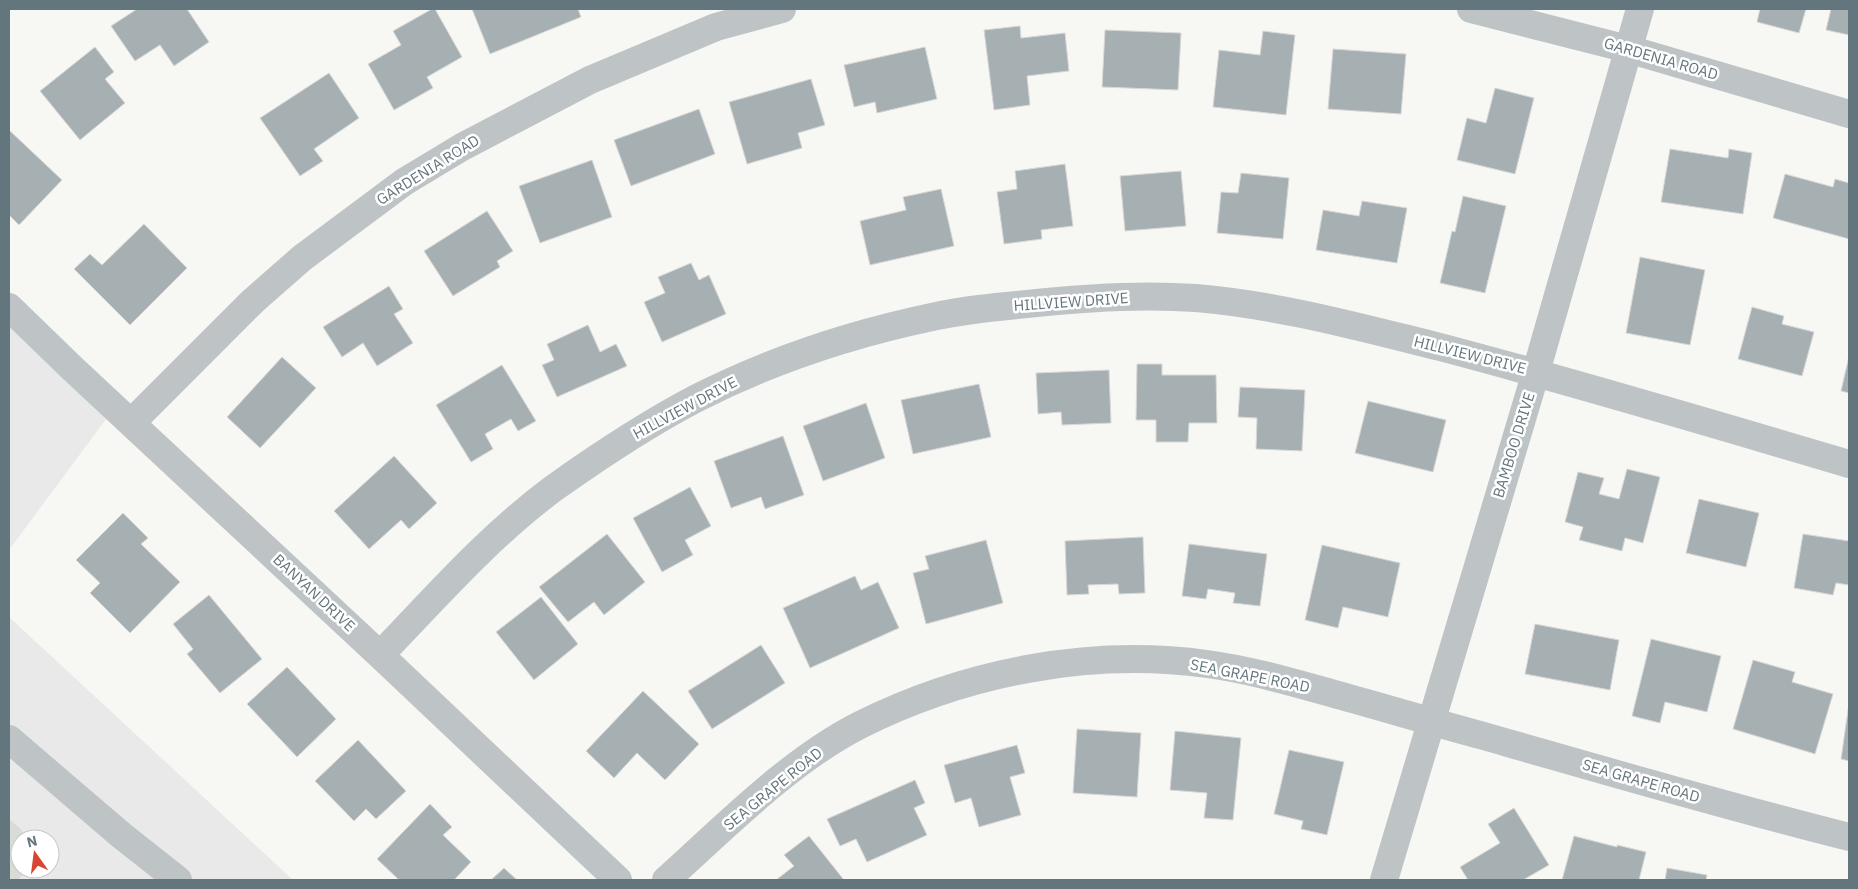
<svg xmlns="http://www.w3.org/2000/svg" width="1858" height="889" viewBox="0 0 1858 889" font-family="'IBM Plex Sans',sans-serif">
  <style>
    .built { fill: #e8e9e8 }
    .green { fill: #d8dcd4 }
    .building { fill: #a6b0b3; stroke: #d9d8d7 }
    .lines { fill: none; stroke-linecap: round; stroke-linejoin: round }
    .minor { stroke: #bec4c6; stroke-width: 28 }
    .labels { text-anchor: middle; stroke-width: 5; stroke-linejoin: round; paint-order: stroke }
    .street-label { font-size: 15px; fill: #64767d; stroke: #fff }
  </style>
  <rect width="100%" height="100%" fill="#f7f7f4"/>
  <path class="built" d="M9,313L109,415L9,550Z
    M9,617L293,880H18L22,876L24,869H50V839H26L20,828L9,819Z"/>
  <path class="green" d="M9,819L20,828L26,839H20V869H24L22,876L18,880H9Z"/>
  <path class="building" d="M137,9H187L209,42L174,66L160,45L135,61L111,26Z
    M432,9H435L462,57L427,77L433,88L394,110L368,64L401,45L393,31Z
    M472,9H578L581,17L490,54Z
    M1760,9H1806L1799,33L1757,22Z
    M1831,9H1849V35L1826,30Z
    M1020,26L1021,38L1065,33L1069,71L1027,76L1030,105L994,110L984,30Z
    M1105,30L1181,33L1178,90L1102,87Z
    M1263,31L1295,35L1286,115L1213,107L1219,50L1260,55Z
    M95,47L114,72L105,79L125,103L80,140L40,91Z
    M925,47L937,99L877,113L875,102L854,107L844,65Z
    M1333,49L1406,54L1401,114L1328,109Z
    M329,73L359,118L314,149L323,161L300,176L260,118Z
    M811,79L825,125L798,133L802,148L747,164L729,102Z
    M1495,88L1534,98L1515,174L1457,160L1467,118L1486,123Z
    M699,109L715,154L631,186L614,140Z
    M9,130L62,180L19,225L9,215Z
    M1670,149L1728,158L1729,149L1752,153L1743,214L1661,202Z
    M592,160L612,217L540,243L519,186Z
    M1065,164L1073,226L1041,230L1042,239L1004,244L997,192L1017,189L1015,171Z
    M1181,171L1186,226L1125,231L1120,176Z
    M1241,173L1289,178L1283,239L1217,233L1221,192L1238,193Z
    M1785,174L1833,187L1835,179L1849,183V239L1773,218Z
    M941,189L954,246L870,265L860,221L906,210L903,197Z
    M1463,196L1506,206L1485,293L1440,283L1452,231L1455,232Z
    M1362,201L1407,208L1397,263L1316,250L1323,210L1359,216Z
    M487,211L513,251L497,261L500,267L453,296L424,251Z
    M144,224L187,268L130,325L74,269L90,254L102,265Z
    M1640,257L1705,270L1690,345L1626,333Z
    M691,263L699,280L709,275L726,314L662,342L644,302L665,293L658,277Z
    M389,286L403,309L394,314L413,343L377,366L363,343L342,357L323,327Z
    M1752,307L1784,316L1782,324L1814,332L1802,376L1738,359Z
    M588,325L600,352L616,344L627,366L557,397L542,365L554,360L547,344Z
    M1849,356V393L1841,391Z
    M282,357L316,388L260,448L227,417Z
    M1137,364H1162V375H1216L1217,423H1189L1188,442H1156V420H1136Z
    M502,365L536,421L518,431L511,419L485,434L493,449L471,462L436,405Z
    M1109,370L1111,423L1062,425L1061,412L1038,414L1036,373Z
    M979,384L991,437L913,454L901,400Z
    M1240,387L1305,390L1302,451L1256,449L1257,418L1238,417Z
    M1368,401L1446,420L1433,472L1355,453Z
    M866,403L885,458L823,481L803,426Z
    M783,436L804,495L765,509L761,497L731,508L714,461Z
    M394,456L437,503L409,529L401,520L369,549L334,511Z
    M1627,469L1660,477L1643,543L1625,538L1622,551L1579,540L1583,527L1565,522L1578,472L1604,478L1599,494L1619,499Z
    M690,487L711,526L685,540L693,555L662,572L633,518Z
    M1699,499L1759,513L1746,567L1686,553Z
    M123,513L148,538L141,544L180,582L130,633L90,593L100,583L76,560Z
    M607,534L645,582L604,615L594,602L568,622L539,587Z
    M1803,534L1849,541V585L1836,583L1833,595L1794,588Z
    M1143,537L1145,593L1119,594L1118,584L1088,585L1089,594L1067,595L1065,541Z
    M986,540L1003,603L926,624L913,573L929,569L925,556Z
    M1189,544L1267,554L1260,606L1233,603L1235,593L1208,589L1206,599L1182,596Z
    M1322,545L1400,563L1388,617L1343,607L1338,628L1305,620Z
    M855,576L861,590L878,582L899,628L810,668L783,608Z
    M209,595L262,659L220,693L187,654L193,649L173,624Z
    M541,597L578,644L534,680L496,632Z
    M1535,624L1619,640L1610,690L1525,674Z
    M1651,639L1721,656L1707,712L1665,702L1660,723L1632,716Z
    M761,645L785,683L712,729L688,691Z
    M1753,660L1795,672L1792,682L1833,694L1815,754L1733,729Z
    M287,667L336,719L297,757L247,704Z
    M643,691L699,744L665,780L637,753L614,778L586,751Z
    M1849,703V761L1841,759Z
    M1077,729L1141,733L1137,797L1073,793Z
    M1175,731L1241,738L1233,820L1204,818L1207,793L1170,790Z
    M358,740L406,791L376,819L366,809L354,821L315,781Z
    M1017,745L1025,773L1010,777L1021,815L979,827L971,798L955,803L944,765Z
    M1289,750L1344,762L1327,835L1301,829L1303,821L1274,814Z
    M915,780L925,803L914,808L927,835L867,862L856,839L840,846L827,819Z
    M430,804L452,827L443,835L471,862L454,880H399L377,859Z
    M1514,808L1549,865L1523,880H1468L1460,867L1500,843L1488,824Z
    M809,836L844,880H776L794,866L784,855Z
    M1574,836L1617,847V845L1646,852L1639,880H1562Z
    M504,868L517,880H491Z
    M1667,868L1707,875L1706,880H1665Z"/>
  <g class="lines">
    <path class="minor" d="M1471,9L1628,49L1849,114
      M9,307L73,369L380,655L618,880
      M131,423L253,301L302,258L404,182L462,147L590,80L716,27L782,9
      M380,655C436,597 489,536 554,488C599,456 647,424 697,398C770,361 851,334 932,317C963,310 995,307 1027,304C1081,298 1142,294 1196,298C1279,305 1359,327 1440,347C1577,383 1713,424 1849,464
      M9,739L121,835L178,880
      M666,880C725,827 789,761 860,725C966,672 1090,648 1207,664C1252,670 1295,683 1338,695C1385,708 1432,722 1480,735C1603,770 1725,806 1849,837
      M1384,880L1536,372L1640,9"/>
  </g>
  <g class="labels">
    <g class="street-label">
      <text transform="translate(1661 59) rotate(16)" y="5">GARDENIA ROAD</text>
      <text transform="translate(428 170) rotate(-32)" y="5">GARDENIA ROAD</text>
      <text transform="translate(1071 302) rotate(-4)" y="5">HILLVIEW DRIVE</text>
      <text transform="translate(1470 355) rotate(14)" y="5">HILLVIEW DRIVE</text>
      <text transform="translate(685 408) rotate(-28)" y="5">HILLVIEW DRIVE</text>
      <text transform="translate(1514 445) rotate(-73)" y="5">BAMBOO DRIVE</text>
      <text transform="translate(314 593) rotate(43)" y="5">BANYAN DRIVE</text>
      <text transform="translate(1250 676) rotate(11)" y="5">SEA GRAPE ROAD</text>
      <text transform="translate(1641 781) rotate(16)" y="5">SEA GRAPE ROAD</text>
      <text transform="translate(773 789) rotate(-39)" y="5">SEA GRAPE ROAD</text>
    </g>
  </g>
  <rect width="1858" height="889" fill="none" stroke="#64767d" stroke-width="20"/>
  <g transform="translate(35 854) rotate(346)"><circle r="24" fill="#ffffff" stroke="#c1c8cb"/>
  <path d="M0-4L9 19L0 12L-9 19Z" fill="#d84533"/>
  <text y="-8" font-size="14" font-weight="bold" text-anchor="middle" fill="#64767d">N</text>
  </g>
</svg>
